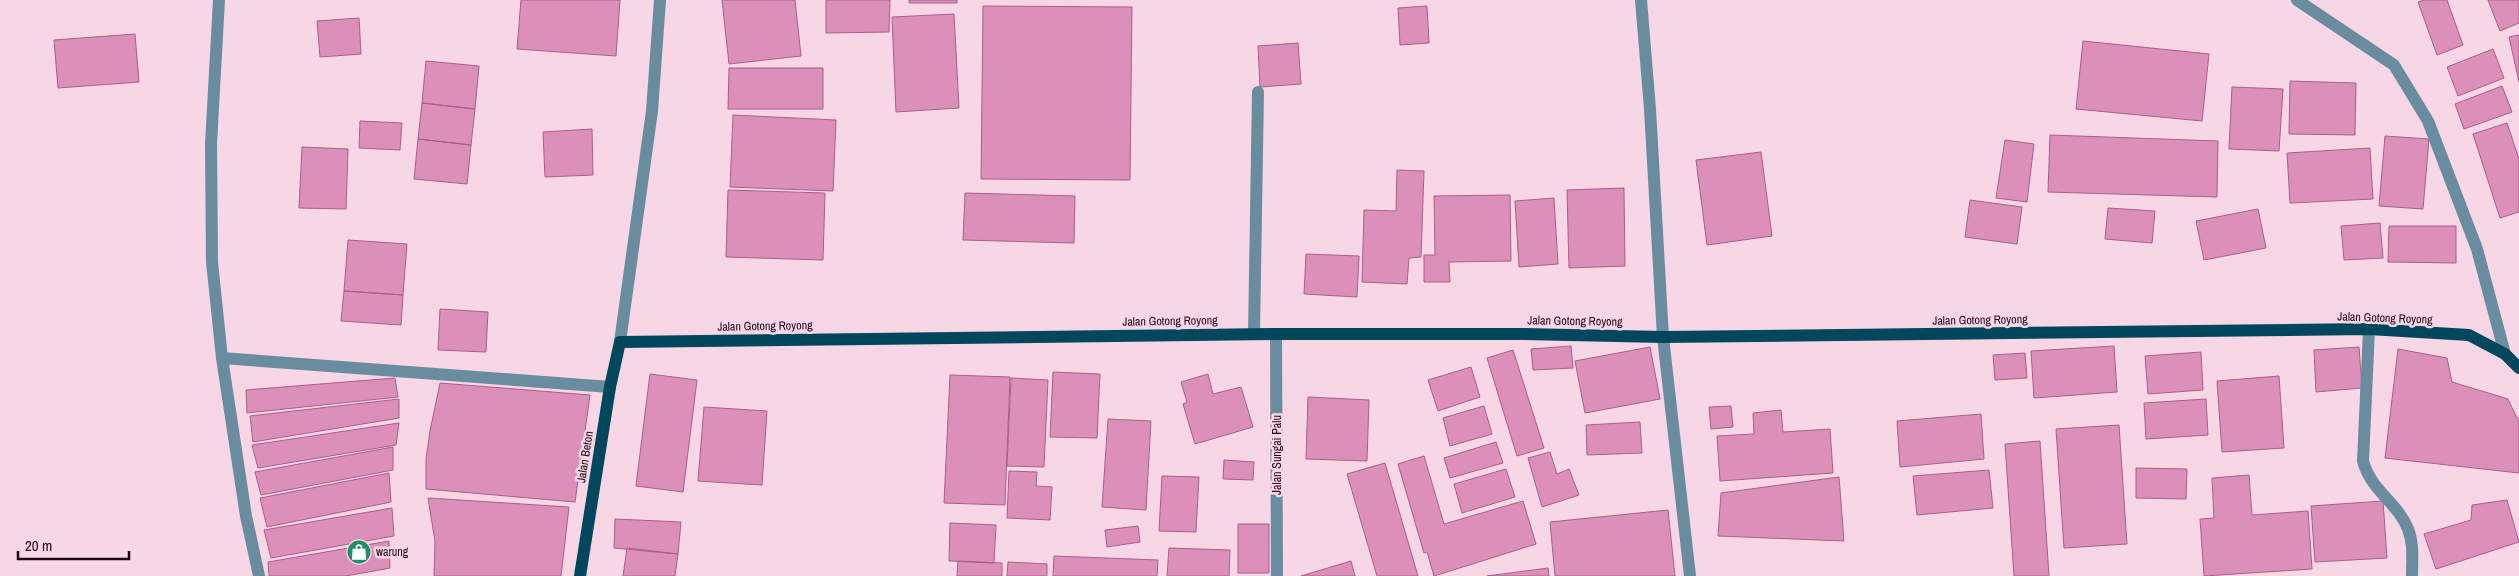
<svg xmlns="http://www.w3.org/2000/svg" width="2519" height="576" viewBox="0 0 2519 576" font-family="'Archivo Narrow',sans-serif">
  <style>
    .building { fill: #dc8fb8; stroke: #a86087 }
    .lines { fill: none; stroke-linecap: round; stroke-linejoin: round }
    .minor { stroke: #698d9e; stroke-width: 12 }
    .major { stroke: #00475d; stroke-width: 12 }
    .labels { text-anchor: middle; stroke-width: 5; stroke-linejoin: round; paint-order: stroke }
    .street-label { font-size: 12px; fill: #1f0514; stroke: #f7d6e6 }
    .poi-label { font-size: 12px; fill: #1f0514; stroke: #f7d6e6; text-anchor: start }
  </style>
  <rect width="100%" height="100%" fill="#f7d6e6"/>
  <path class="building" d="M521,0H620L616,56L517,49Z
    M722,0H795L801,56L729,64Z
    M826,0H890L889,32L826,33Z
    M909,0H957V3H909Z
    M2424,0H2447L2463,45L2437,55L2418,2Z
    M2488,0H2519V23L2500,31Z
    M983,6L1132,7L1130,180L981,179Z
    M1427,6L1429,43L1400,45L1398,8Z
    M954,14L959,108L896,112L892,17Z
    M359,18L361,54L320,57L317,21Z
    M135,34L139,82L58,88L54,40Z
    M2519,35V82L2509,37Z
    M2083,41L2209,54L2202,121L2076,109Z
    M1298,43L1301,84L1260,87L1258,46Z
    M2493,49L2504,78L2458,96L2447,67Z
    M426,61L479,66L475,109L422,103Z
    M729,68H823V109H728Z
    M2290,81L2356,83L2355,135L2289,134Z
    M2502,86L2512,112L2464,129L2455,104Z
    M2232,87L2283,89L2279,151L2229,149Z
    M422,103L475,109L471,145L418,139Z
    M733,115L836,120L833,191L730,187Z
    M360,121L402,123L400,150L359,148Z
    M2507,123L2519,159V212L2500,218L2473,134Z
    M592,129L593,175L545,177L543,132Z
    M2050,135L2218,141L2217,197L2048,192Z
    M2385,136L2429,139L2423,209L2379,206Z
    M418,139L471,145L467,184L414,179Z
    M2005,140L2034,144L2027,202L1996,198Z
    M302,147L348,149L346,209L299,208Z
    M2370,148L2373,199L2290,203L2287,153Z
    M1761,152L1772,236L1707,245L1696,160Z
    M1397,170L1424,171L1421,257L1409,258L1407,284L1362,282L1364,210L1396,211Z
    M1624,188L1625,266L1569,268L1567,190Z
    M728,190L825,193L823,260L726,257Z
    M965,193L1075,196L1074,243L963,240Z
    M1510,195L1511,261L1449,262L1450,282H1424V255H1435L1434,196Z
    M1554,198L1558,264L1519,267L1515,201Z
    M1970,200L2022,207L2017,244L1965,237Z
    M2108,208L2155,211L2152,243L2105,239Z
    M2258,209L2266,248L2204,260L2196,221Z
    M2380,223L2383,258L2344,260L2341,226Z
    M2389,226H2456V263L2388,262Z
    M348,240L407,244L403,295L344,291Z
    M1306,254L1359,256L1357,297L1304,294Z
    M344,291L403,295L401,325L341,321Z
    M440,309L488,312L486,352L438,350Z
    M1571,346L1573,368L1533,370L1531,349Z
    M2114,346L2117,392L2034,398L2031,351Z
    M1650,347L1660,399L1585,413L1575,361Z
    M2359,347L2362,388L2316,392L2314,350Z
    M2398,349L2447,358L2452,382L2508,399L2517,418H2519V473L2385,458Z
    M1513,350L1544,448L1517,456L1487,358Z
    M2201,352L2203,390L2148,394L2145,356Z
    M2025,353L2027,378L1995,380L1993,355Z
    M1471,367L1480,397L1438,411L1428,380Z
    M1053,372L1100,374L1097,438L1050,437Z
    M650,374L697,380L683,492L636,486Z
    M1208,374L1213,394L1241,387L1253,427L1195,444L1183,404L1187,402L1181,382Z
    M950,375L1010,377L1005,505L944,503Z
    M2279,376L2284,448L2222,452L2217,381Z
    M395,378L398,397L247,413L246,390Z
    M1011,378L1048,380L1044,467L1007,466Z
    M440,383L590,395L575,502L426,489V459L430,431Z
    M1308,397L1369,400L1367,461L1306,459Z
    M399,399V418L253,442L250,416Z
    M2206,399L2208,435L2146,439L2144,403Z
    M1484,406L1492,434L1450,446L1443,418Z
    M1731,406L1733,427L1711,429L1709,407Z
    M704,407L767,411L762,485L698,481Z
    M1781,410L1783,432L1830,429L1833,473L1720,481L1717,436L1754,434L1753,413Z
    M1981,414L1984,459L1900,467L1897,421Z
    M1108,419L1151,421L1146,510L1102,507Z
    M1640,422L1642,453L1587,455L1586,425Z
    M399,423L396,445L258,468L252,445Z
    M2119,425L2127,544L2064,548L2056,429Z
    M2040,441L2049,576H2014L2005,444Z
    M1496,442L1503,463L1450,478L1444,458Z
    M393,447V470L261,495L255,472Z
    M1550,452L1557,474L1569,469L1579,495L1542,507L1528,458Z
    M1424,456L1444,524L1523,501L1536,544L1434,576L1427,552L1424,553L1398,464Z
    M1224,460L1254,462L1253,480L1223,479Z
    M1385,463L1418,576H1377L1347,474Z
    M2136,468L2187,469L2186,499L2136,498Z
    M1506,469L1515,497L1462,513L1454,484Z
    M1989,470L1993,508L1917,515L1913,476Z
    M1009,471L1037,472L1036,486L1052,487L1050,520L1007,518Z
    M389,473L391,502L267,527L260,498Z
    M2249,475L2252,515L2308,511L2312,569L2204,576L2200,519L2214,518L2212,478Z
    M1162,476L1199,477L1196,532L1159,531Z
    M1839,477L1844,541L1718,536L1721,493Z
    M428,498L569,507L561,576H434L435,541Z
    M2507,500L2519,542L2436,569L2424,534L2471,520L2472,505Z
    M2383,501L2387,558L2315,562L2311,506Z
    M392,508L394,536L271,558L264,530Z
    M1668,510L1675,576H1555L1550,522Z
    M615,519L681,522L678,554L614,548Z
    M950,523L996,525L994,563L949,561Z
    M1238,524H1269V573H1238Z
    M1138,526L1140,542L1107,547L1105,530Z
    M389,541L390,568L346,576H269L268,562Z
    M627,548L678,554L675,576H623Z
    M1169,548L1230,550L1229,576H1167Z
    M1054,556L1158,560L1157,576H1053Z
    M958,561L1002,563V576H957Z
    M1351,561L1355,576H1301Z
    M1008,562L1047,564V576H1007Z
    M1548,568L1549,576H1487Z"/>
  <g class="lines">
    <path class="minor" d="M219,0L211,144L212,262L222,358L246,516L259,576
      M1641,0L1650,109L1663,337L1690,576
      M2297,0L2394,65L2428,121L2477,249L2505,354
      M2369,329L2363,461C2371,491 2398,503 2408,529C2414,544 2412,560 2412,576
      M1254,334L1258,92
      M1276,334L1277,576
      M620,342L652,111L660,0
      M222,358L610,387"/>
    <path class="major" d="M580,576L610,387L620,342L1276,334H1522L1663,337L2369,329L2469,335L2505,354L2519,368"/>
  </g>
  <defs>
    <symbol id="shop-disc" viewBox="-11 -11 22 22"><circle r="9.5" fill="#238e6c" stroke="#f7d6e6"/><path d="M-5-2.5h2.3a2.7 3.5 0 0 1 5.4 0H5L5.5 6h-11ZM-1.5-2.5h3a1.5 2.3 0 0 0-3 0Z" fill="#fff"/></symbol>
  </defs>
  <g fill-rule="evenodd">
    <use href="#shop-disc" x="345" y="538" width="28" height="28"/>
  </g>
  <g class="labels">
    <g class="street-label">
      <text transform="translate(2385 318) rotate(2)" y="4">Jalan Gotong Royong</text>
      <text transform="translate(1980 320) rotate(-1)" y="4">Jalan Gotong Royong</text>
      <text transform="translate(1170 321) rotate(-1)" y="4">Jalan Gotong Royong</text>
      <text transform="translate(1575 321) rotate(1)" y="4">Jalan Gotong Royong</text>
      <text transform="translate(765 326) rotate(-1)" y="4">Jalan Gotong Royong</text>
      <text transform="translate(1277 455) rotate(-90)" y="4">Jalan Sungai Palu</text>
      <text transform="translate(585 457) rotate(-81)" y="4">Jalan Beton</text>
    </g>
    <g class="poi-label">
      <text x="376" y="556">warung</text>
    </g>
  </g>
  <path d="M18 551v8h111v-8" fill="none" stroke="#1f0514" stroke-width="2.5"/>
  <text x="25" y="551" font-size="15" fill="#1f0514" stroke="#f7d6e6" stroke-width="4" paint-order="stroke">20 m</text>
</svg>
